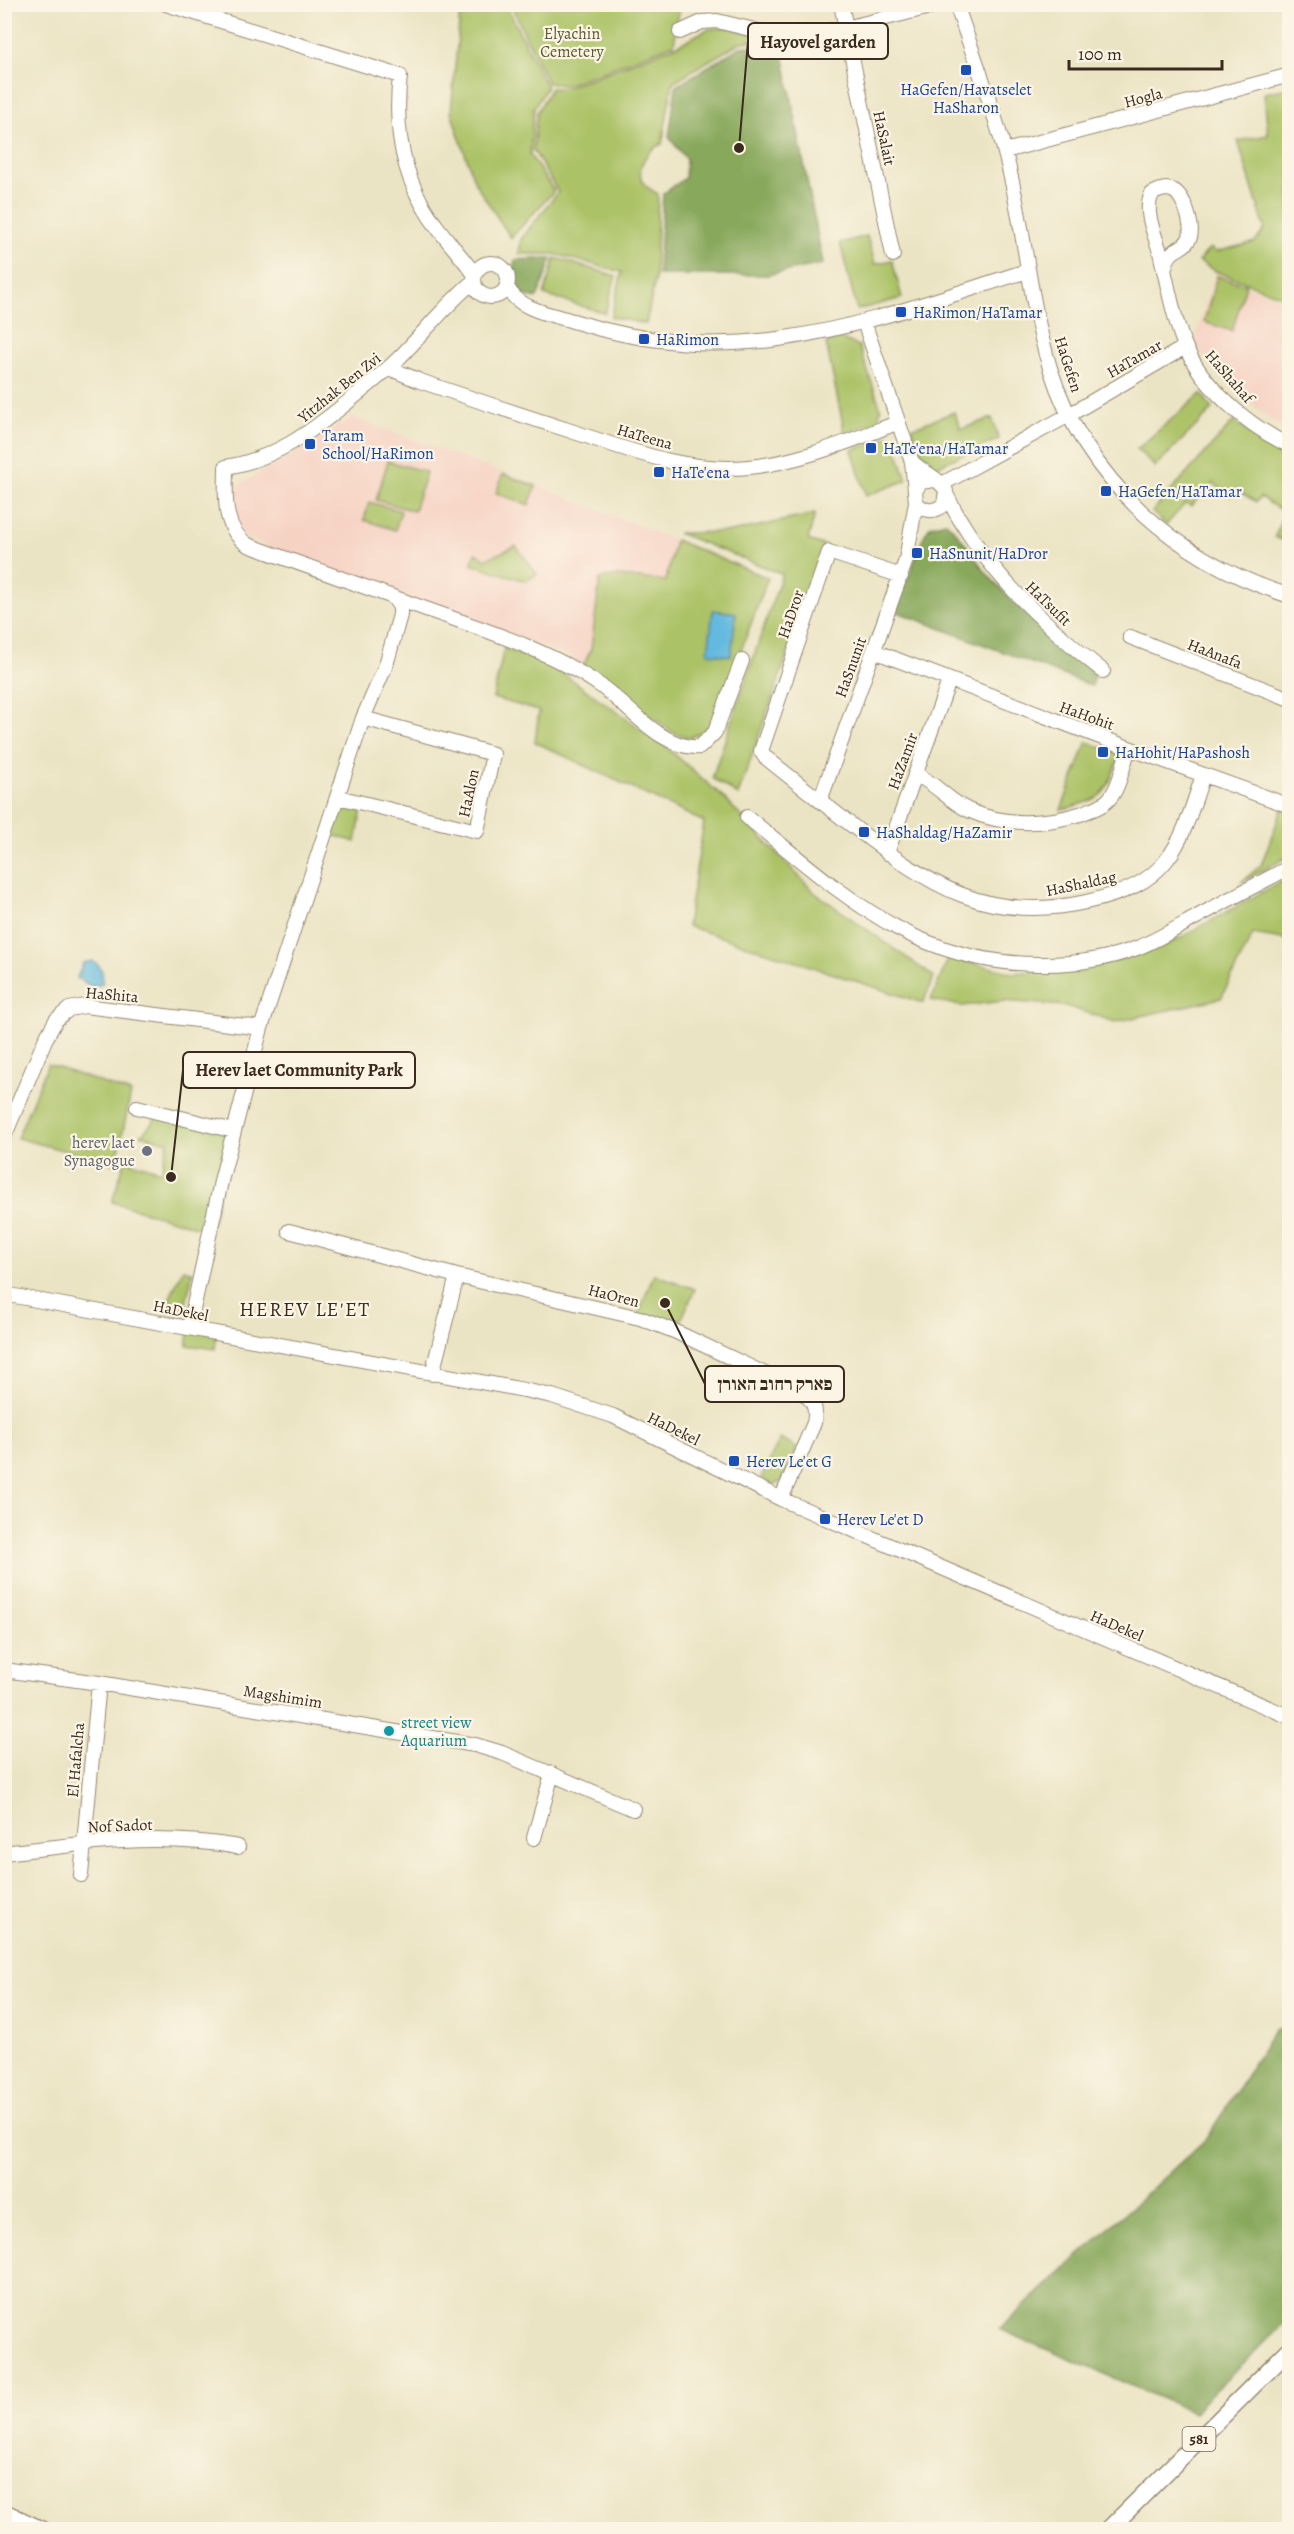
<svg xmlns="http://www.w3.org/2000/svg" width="1294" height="2534" viewBox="0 0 1294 2534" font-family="Alegreya,'Frank Ruhl Libre',serif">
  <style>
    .built { fill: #f6d2c3 }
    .green { fill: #abc266; stroke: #737642; stroke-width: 1.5 }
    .forest { fill: #88a85b; stroke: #62693c; stroke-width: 1.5 }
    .water { fill: #63b9df; stroke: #4f727e; stroke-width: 1.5 }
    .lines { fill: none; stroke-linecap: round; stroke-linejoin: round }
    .minor-casing { stroke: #938771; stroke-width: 16 }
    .major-casing { stroke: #938771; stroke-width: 19 }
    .minor { stroke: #fff; stroke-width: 14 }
    .major { stroke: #fff; stroke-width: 16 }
    .transit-dot { fill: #1a4fb4; stroke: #fcf5e5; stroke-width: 2 }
    .worship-dot { fill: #6b7280; stroke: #fcf5e5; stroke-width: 2 }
    .culture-dot { fill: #0f9aa8; stroke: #fcf5e5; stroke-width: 2 }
    .labels { text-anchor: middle; stroke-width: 4.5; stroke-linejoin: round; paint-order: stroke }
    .shield { fill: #fcf5e5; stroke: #75675a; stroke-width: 1.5 }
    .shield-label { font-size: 15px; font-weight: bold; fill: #3b2a1e }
    .park-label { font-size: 16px; fill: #5d5834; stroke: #fcf5e5 }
    .transit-label { font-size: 16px; fill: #164399; stroke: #fcf5e5; text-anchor: start }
    .street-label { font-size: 16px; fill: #3b2a1e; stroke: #fcf5e5 }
    .worship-label { font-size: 16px; fill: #5b616d; stroke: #fcf5e5; text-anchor: end }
    .culture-label { font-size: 16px; fill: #0d838f; stroke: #fcf5e5; text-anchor: start }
    .quarter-label { font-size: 20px; letter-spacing: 1.5px; fill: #3b2a1e; stroke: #fcf5e5 }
    .leader { fill: none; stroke: #3b2a1e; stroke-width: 2 }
    .callout-dot { fill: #3b2a1e; stroke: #fcf5e5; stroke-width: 2 }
    .callout { fill: #fcf5e5; stroke: #3b2a1e; stroke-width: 2 }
    .callout-label { font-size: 18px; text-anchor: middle; font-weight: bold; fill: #3b2a1e }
  </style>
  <rect width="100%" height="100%" fill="#fcf5e5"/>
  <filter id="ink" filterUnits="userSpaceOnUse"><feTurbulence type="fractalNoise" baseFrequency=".0167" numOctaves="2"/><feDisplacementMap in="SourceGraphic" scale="12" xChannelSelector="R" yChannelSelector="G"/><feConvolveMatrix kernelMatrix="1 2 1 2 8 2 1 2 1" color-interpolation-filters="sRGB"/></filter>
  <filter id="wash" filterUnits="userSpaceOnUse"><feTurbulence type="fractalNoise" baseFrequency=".008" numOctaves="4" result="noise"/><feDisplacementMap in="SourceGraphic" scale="24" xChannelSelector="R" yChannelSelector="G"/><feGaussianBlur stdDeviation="1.35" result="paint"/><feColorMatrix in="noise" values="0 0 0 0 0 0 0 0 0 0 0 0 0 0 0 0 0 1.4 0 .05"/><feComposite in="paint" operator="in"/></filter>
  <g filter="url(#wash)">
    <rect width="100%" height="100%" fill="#ebe4c4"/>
    <path class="built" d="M1216,273L1289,303V434L1251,404L1204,357L1194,341Z
      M352,417L536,485L675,540L666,581L619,576L600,579L591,649L583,667L566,655L280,552L245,537L235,522L232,493L234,487L289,457Z"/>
    <path class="green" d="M474,5H506L547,87L534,108L530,155L554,191L511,238L475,183L451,112L460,13Z
      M511,5H680L674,44L566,85L548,83Z
      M728,27L765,38L739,43L673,82L662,144C647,149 632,171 646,186C649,189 655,192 658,194L655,280L646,324L611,317L622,272L554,254H519L521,239L558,192L533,150L537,112L551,88H565L678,45L708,29Z
      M1289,88H1290L1289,299L1215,271L1199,261L1210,248L1216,252L1255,242L1265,229L1238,141L1268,135L1264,93Z
      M867,236L875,264L892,260L902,298L857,310L840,243Z
      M555,258L616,276L605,313L544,295Z
      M1217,276L1246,285L1232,331L1204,322Z
      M842,339L859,346L881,409L878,421L845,434L826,343Z
      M1201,394L1213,409L1155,467L1137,449Z
      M954,412L961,429L992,418L999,439L933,468L926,466L912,428Z
      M1234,421C1252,435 1268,446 1289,454V482L1279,509L1260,497L1256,502L1237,490L1231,496L1213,483L1191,506L1186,503L1166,525L1152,512Z
      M889,436L894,440L907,480L866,496L852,450Z
      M388,461L426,472L414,511L376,500Z
      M503,474L536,486L529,505L496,493Z
      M369,502L401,511L395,530L364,520Z
      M1286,505L1289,506V543L1275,537Z
      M815,514L808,540L826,546L738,795L712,778L782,574L678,533L731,532Z
      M675,540L768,578L717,715L709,727L690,738L674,733L583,667L591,649L600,579L619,576L666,581Z
      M516,546L537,574L526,581L471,564L476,553L486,559Z
      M504,648L552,666L665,746L721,795L814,892L934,977L923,1003L687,926L704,822L535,742L539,711L493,698Z
      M1087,742L1120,754C1104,798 1107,797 1061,810Z
      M338,797L363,803L356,842L326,833Z
      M1282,809L1289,811V856L1240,883L1261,865Z
      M1289,877V940L1253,934L1221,998L1115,1022L1066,1006L1003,1001L962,1006L931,1000L949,957L1013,973L1066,969L1113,962L1173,942Z
      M48,1064L131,1093L116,1164L17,1138Z
      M161,1113L234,1131L210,1231L112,1202L125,1160L161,1171L168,1142L141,1135Z
      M183,1269L193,1272L183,1316L164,1311Z
      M654,1274L695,1289L676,1332L637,1317Z
      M190,1328L217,1333L215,1349L187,1345Z
      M780,1439L797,1448L781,1482L773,1485L761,1478Z"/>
    <path class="forest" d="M781,43L823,264L767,275H658L663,194L685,178L686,159L669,137L676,86L740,47Z
      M552,258L537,298L523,295C516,286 512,271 515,260Z
      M946,522C964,537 974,559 989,576C1022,613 1057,644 1095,674L1092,686L895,611L924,536L930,526Z
      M1276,2028L1290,2033L1289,2319L1193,2412L999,2329L1206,2139Z"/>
    <path class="water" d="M713,610L736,613L731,656L708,653Z
      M93,961C102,967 104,973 102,984L92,987L77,978L83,963Z"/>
  </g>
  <g filter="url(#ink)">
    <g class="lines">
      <defs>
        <path id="minor" d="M166,4L400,76C394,127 401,174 430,217C444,238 461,255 475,275
          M841,4L893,255
          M956,4C976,63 999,121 1012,182C1026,244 1031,307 1050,368C1086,482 1178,561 1290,596
          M680,32L702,22L717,21L788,38L846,28L942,4
          M1005,151L1290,75
          M474 280a17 17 0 1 1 34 0a17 17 0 1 1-34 0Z
          M1164,271C1170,243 1181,254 1189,239C1195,229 1184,196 1174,191C1166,187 1159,190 1152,194C1143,210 1155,235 1160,252C1167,281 1172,313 1183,341C1201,387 1247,425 1290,446
          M507,287C519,310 550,314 573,321C742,375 868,321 1027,271
          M864,322L912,462L915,491
          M389,368L420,381C470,398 521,415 571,431C629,450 687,473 749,467C800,462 849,441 897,423
          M912,462C922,472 941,479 946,491L944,504C935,513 924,512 916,502L915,491L921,482L934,480
          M942,484L1069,415L1185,347
          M947,496C983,568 1041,622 1103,671
          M901,576L829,552L761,751L765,757C795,781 824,804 854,827C929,885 987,924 1086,902C1170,884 1179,849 1203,775
          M393,597C458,622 540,644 598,684C628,704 661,750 700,747L715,732L742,661
          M1130,637L1290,699
          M874,651L1129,748L1290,806
          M915,774C935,783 949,801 968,810C1003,826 1044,825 1080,814C1090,810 1102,807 1109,799C1120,787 1123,764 1129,748
          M338,797L477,831L493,754L363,718
          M820,801L906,560L916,502
          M747,817C841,892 914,966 1044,964C1075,964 1108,959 1137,948C1157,940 1175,929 1193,919C1225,901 1258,884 1290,867
          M887,853L949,681
          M137,1107L234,1131
          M4,1137L45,1040L56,1020L69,1009L85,1006L261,1028
          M289,1231L457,1276L640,1318L674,1331L801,1391C814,1401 817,1408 814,1423L781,1499
          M4,1294L524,1390L552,1396L613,1416L781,1499L1290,1717
          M189,1328L222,1177L261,1028L363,718L386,665L400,615V607L393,597L248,545C221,527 226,495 226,467C275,459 311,432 349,401C366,387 383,374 398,359C424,333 446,304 474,281
          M432,1374L457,1276
          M4,1670L99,1683L475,1745L502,1753L633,1809
          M534,1838L552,1774
          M4,1853C83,1843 159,1833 238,1847
          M81,1875L99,1683"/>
        <path id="major" d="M4,2512L42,2530
          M1108,2530L1290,2349"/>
      </defs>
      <use href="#minor" class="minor-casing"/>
      <use href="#major" class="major-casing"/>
      <use href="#minor" class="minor"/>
      <use href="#major" class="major"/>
    </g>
  </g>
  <g class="transit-dot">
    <rect x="960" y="64" width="12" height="12" rx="3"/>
    <rect x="895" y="306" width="12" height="12" rx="3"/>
    <rect x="638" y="333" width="12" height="12" rx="3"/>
    <rect x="304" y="438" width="12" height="12" rx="3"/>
    <rect x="865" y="442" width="12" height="12" rx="3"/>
    <rect x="653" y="466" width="12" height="12" rx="3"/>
    <rect x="1100" y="485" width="12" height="12" rx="3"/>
    <rect x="911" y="547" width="12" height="12" rx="3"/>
    <rect x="1097" y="746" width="12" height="12" rx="3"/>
    <rect x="858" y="826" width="12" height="12" rx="3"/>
    <rect x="728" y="1455" width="12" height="12" rx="3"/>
    <rect x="819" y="1513" width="12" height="12" rx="3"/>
  </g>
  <circle class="worship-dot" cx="147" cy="1151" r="6"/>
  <circle class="culture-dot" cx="389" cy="1731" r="6"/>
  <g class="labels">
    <rect class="shield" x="1182.5" y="2427" width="33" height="24" rx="4.5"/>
    <g class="shield-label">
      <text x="1199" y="2444">581</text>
    </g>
    <g class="park-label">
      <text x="572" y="39">Elyachin<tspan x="572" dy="18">Cemetery</tspan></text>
    </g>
    <g class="transit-label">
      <text x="966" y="95" text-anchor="middle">HaGefen/Havatselet<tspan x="966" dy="18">HaSharon</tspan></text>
      <text x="913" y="318">HaRimon/HaTamar</text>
      <text x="656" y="345">HaRimon</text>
      <text x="322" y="441">Taram<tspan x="322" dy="18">School/HaRimon</tspan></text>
      <text x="883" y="454">HaTe'ena/HaTamar</text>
      <text x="671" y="478">HaTe'ena</text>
      <text x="1118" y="497">HaGefen/HaTamar</text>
      <text x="929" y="559">HaSnunit/HaDror</text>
      <text x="1115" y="758">HaHohit/HaPashosh</text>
      <text x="876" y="838">HaShaldag/HaZamir</text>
      <text x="746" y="1467">Herev Le'et G</text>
      <text x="837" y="1525">Herev Le'et D</text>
    </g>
    <g class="street-label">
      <text transform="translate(1143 97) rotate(-15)" y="6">Hogla</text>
      <text transform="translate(885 138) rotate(78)" y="6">HaSalait</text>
      <text transform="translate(1134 358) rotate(-30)" y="6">HaTamar</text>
      <text transform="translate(1069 364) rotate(72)" y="6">HaGefen</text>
      <text transform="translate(1230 376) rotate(49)" y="6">HaShahaf</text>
      <text transform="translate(339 387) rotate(-39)" y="6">Yitzhak Ben Zvi</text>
      <text transform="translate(645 436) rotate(16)" y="6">HaTeena</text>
      <text transform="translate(1049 603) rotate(44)" y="6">HaTsufit</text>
      <text transform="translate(790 614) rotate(-71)" y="6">HaDror</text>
      <text transform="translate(1215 653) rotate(21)" y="6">HaAnafa</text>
      <text transform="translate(850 667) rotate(-70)" y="6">HaSnunit</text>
      <text transform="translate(1087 715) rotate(20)" y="6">HaHohit</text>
      <text transform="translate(902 761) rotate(-70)" y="6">HaZamir</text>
      <text transform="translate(468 793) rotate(-78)" y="6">HaAlon</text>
      <text transform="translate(1081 883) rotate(-12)" y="6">HaShaldag</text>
      <text transform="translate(112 994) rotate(5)" y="6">HaShita</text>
      <text transform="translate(614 1295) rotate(14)" y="6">HaOren</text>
      <text transform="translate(181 1310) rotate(11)" y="6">HaDekel</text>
      <text transform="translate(674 1428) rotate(26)" y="6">HaDekel</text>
      <text transform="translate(1117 1625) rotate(23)" y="6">HaDekel</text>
      <text transform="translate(283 1696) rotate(9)" y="6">Magshimim</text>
      <text transform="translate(75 1760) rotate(-85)" y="6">El Hafalcha</text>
      <text transform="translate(120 1825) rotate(-2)" y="6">Nof Sadot</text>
    </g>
    <g class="worship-label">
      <text x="135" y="1148">herev laet<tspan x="135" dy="18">Synagogue</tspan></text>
    </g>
    <g class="culture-label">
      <text x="401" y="1728">street view<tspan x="401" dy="18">Aquarium</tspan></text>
    </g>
    <g class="quarter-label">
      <text x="305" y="1316">HEREV LE'ET</text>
    </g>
  </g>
  <path class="leader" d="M739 148L748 41M171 1177L183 1070M665 1303L705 1384"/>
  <g class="callout-dot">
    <circle cx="739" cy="148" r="6"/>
    <circle cx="171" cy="1177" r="6"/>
    <circle cx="665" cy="1303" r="6"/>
  </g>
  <g class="callout">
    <rect x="748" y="23" width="140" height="36" rx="6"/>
    <rect x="183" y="1052" width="232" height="36" rx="6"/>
    <rect x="705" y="1366" width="139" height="36" rx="6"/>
  </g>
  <g class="callout-label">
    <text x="818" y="48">Hayovel garden</text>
    <text x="299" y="1076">Herev laet Community Park</text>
    <text x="775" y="1390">פארק רחוב האורן</text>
  </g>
  <rect width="1294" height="2534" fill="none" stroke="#fcf5e5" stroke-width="24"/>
  <path d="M1069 60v9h153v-9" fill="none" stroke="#3b2a1e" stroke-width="3"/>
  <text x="1078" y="60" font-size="18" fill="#3b2a1e" stroke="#fcf5e5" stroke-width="4.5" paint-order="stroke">100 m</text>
</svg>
